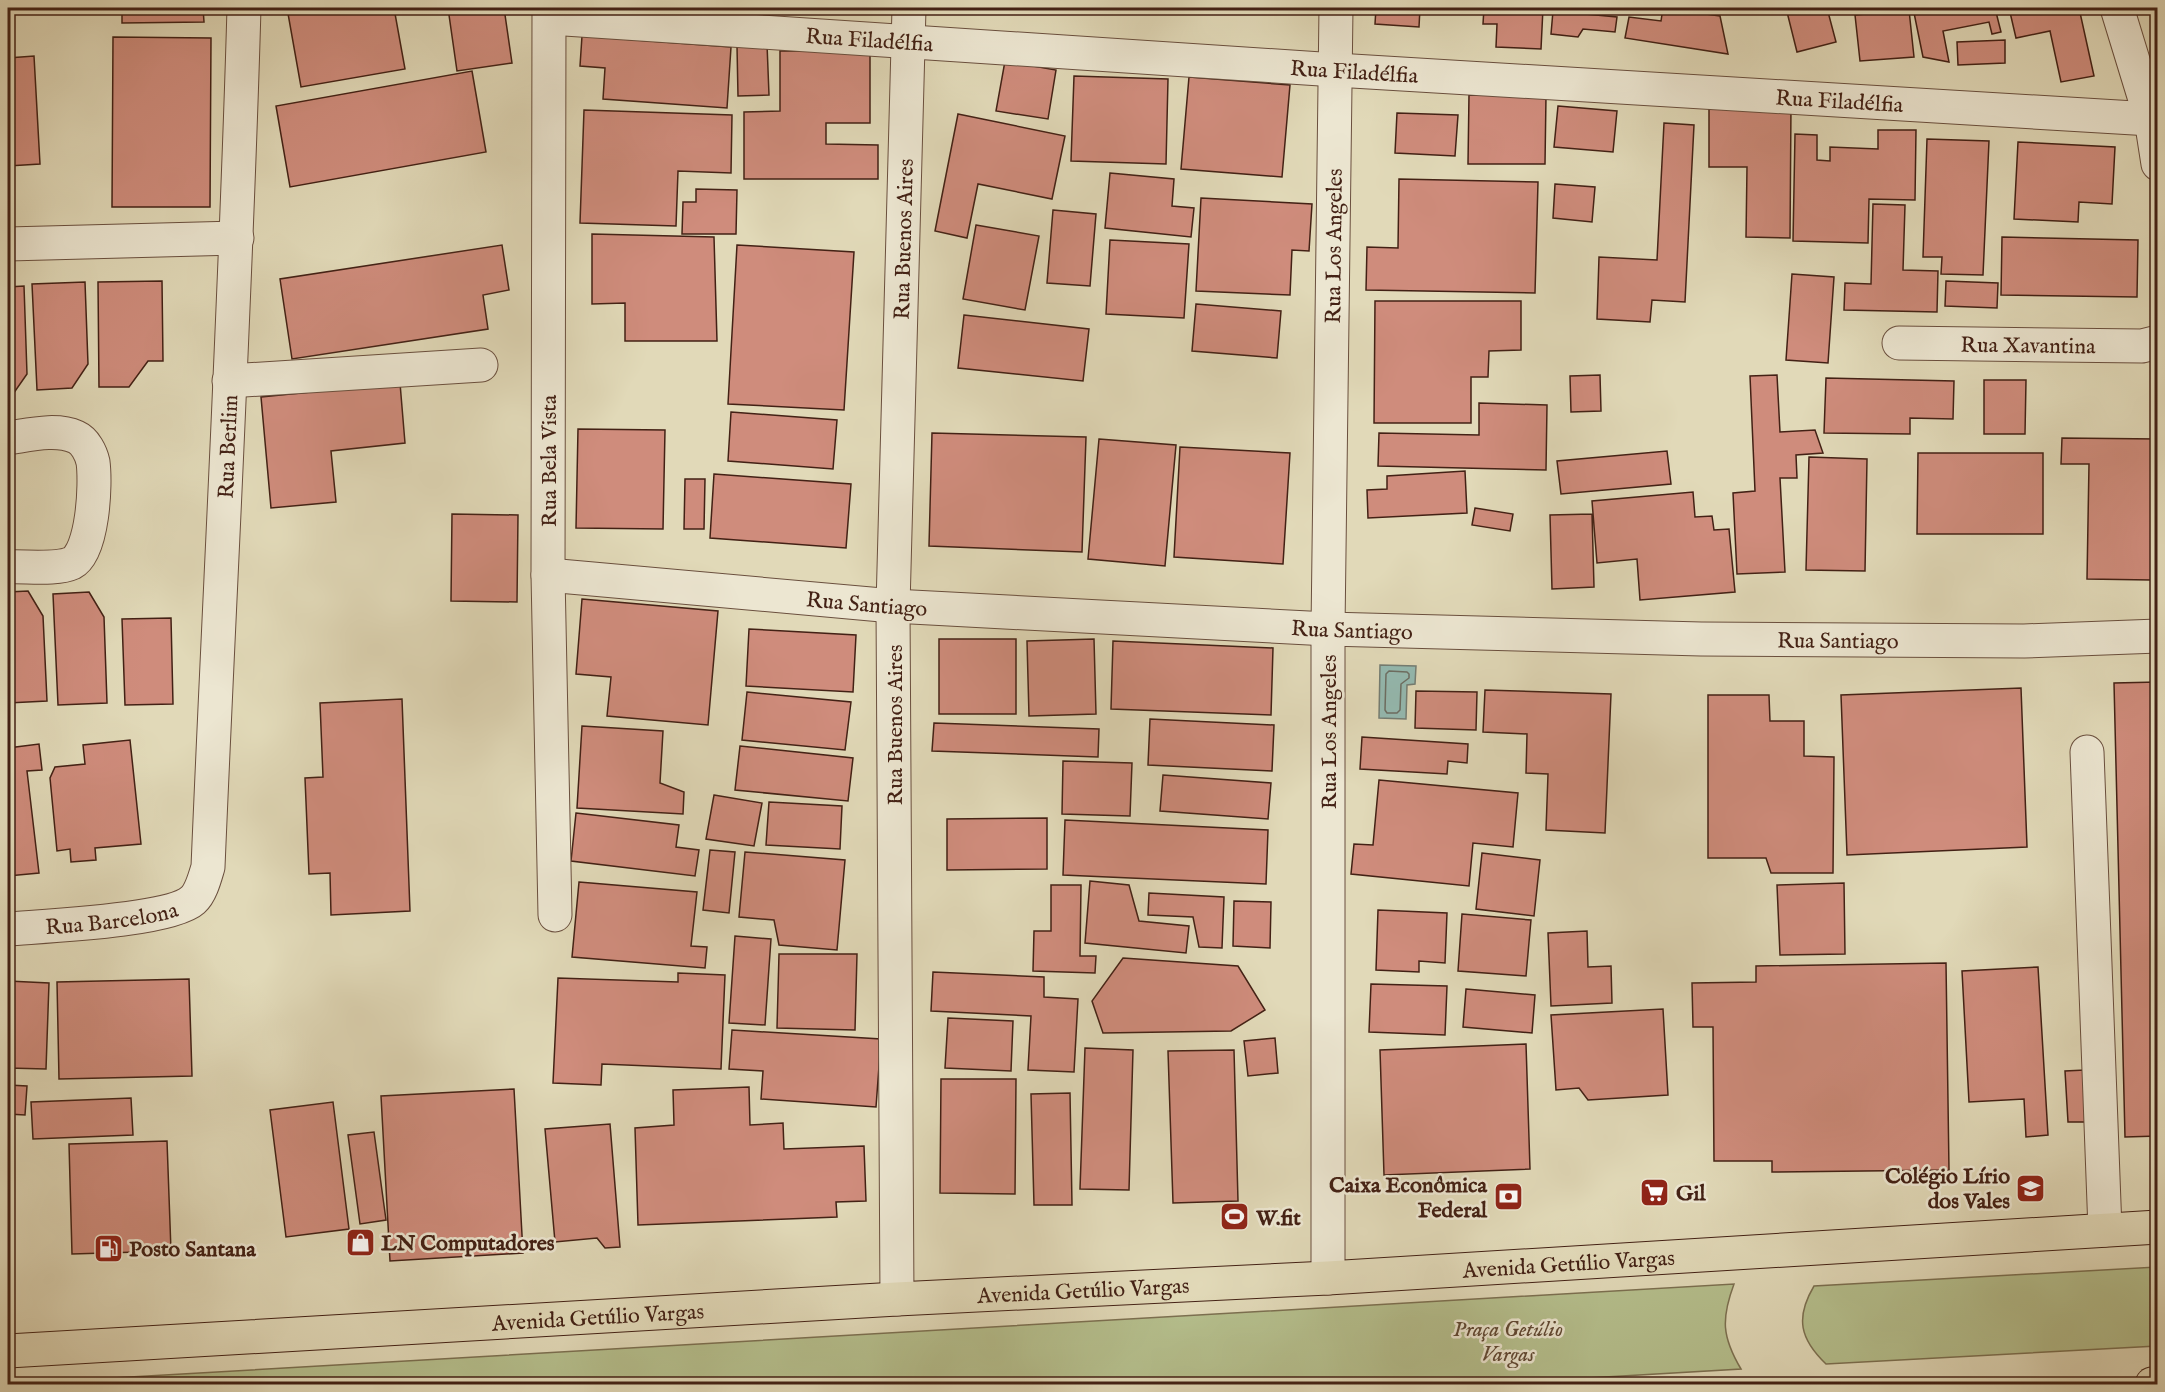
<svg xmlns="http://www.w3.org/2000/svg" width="2165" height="1392" viewBox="0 0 2165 1392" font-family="'IM FELL English',serif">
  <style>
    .green { fill: #b5bf8d; stroke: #7c7051; stroke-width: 1.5 }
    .water { fill: #94bab1; stroke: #747d73; stroke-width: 1.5 }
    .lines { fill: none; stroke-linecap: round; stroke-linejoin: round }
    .shore { stroke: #6c6e63; stroke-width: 1.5 }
    .building { fill: #cf8c7c; stroke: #432115; stroke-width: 1.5 }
    .minor-casing { stroke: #6a4f3e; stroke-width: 35 }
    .major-casing { stroke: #432115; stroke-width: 35 }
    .minor { stroke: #ece6d1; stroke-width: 33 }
    .major { stroke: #e1d9b8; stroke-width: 33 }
    .labels { text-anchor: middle; stroke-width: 5; stroke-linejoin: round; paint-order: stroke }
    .street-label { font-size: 22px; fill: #432115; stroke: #ece6d1 }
    .poi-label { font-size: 22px; font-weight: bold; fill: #432115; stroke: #ece6d1; text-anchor: start }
    .park-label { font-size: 22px; font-style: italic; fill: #604833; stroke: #ece6d1 }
  </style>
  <rect width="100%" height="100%" fill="#e1d9b8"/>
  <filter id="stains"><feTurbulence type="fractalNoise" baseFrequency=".00333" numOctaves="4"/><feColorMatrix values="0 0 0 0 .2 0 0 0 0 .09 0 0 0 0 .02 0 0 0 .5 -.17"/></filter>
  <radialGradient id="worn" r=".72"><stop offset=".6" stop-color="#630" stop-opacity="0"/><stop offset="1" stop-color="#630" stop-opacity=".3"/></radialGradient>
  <path class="green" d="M2157,1267V1346L1826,1364C1800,1339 1795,1318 1814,1286Z
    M1734,1284C1721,1319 1722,1337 1741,1369L1488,1384H8Z"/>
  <path class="water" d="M1380,665L1416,666L1415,684L1407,685L1406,719L1379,718Z"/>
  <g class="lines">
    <path class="shore" d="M1389,671L1407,672L1409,674V678L1401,684L1400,710L1397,713H1387L1385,710L1386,674Z"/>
  </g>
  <path class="building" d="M122,8H203L204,22L122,23Z
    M287,8H394L405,69L301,87Z
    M448,8H504L512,63L457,71Z
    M1376,8H1420L1419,27L1375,24Z
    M1484,8H1543L1541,49L1496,47L1497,24H1483Z
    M1663,8L1720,16L1728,54L1625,38L1629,17L1661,21Z
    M1786,8H1827L1836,42L1797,52Z
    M1913,8H1995L2001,32L1992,34L1989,22L1943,31L1949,62L1923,57Z
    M2009,8H2079L2094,76L2061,82L2050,31L2016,38Z
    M1909,10L1914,57L1860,61L1855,15Z
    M1553,11L1617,17L1615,32L1583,29L1578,37L1551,34Z
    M582,36L731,47L727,108L603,99L605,68L580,66Z
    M113,37L211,38L210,207H112Z
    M2005,40V63L1958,65L1957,42Z
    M767,44L769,95L738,96L737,46Z
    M780,51H870V123H826V144L878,145V179H744V112L780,111Z
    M34,56L40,164L8,166V58Z
    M1005,61L1056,70L1048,119L996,111Z
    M472,71L486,152L290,187L276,106Z
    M1074,76L1168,79L1166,164L1071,161Z
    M1189,77L1290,85L1282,177L1181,169Z
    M1469,95L1546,96L1545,164H1468Z
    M1709,105H1791L1790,238L1746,237L1747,167H1709Z
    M1558,106L1617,111L1613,152L1554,147Z
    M584,110L732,115L731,173L678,171L676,226L580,223Z
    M1397,113L1458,115L1455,156L1395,153Z
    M958,114L1065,136L1052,199L978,184L967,238L935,231Z
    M1664,123L1694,125L1685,302L1652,300L1650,322L1597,319L1599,257L1657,260Z
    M1878,130H1916L1915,200L1869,199L1868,243L1793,241L1795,134L1817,135V160L1830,161V147L1878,149Z
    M1927,139L1989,141L1983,275L1941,274L1942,257H1923Z
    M2018,142L2115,147L2112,204L2079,202L2078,222L2014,219Z
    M1110,173L1174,179L1172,206L1194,208L1191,237L1105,228Z
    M1399,179L1538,182L1535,293L1366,290L1367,247L1398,248Z
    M1555,184L1595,187L1592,222L1553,218Z
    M696,189L737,190L736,234H682L683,202H696Z
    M1201,198L1312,204L1309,251L1292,250L1290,295L1196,291Z
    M1873,204L1905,205L1903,270L1938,271L1937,312L1844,310L1845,283L1871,284Z
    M1053,210L1096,214L1090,286L1047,283Z
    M976,225L1039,236L1025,310L963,299Z
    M592,234L714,237L717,341H625V303L592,304Z
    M2002,237L2138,240L2137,297L2001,295Z
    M1110,240L1189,244L1184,318L1106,314Z
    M502,245L509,290L483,295L488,329L292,359L280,279Z
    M737,245L854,252L844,410L728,404Z
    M1792,274L1834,277L1828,363L1786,360Z
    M162,281L163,361H148L129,387H99L98,282Z
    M1946,281L1998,283L1997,308L1945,306Z
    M85,282L88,364L72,388L37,390L32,284Z
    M24,286L27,374L11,397H8V287Z
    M1375,301H1521V350L1489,351L1488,377H1471V423H1374Z
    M1196,304L1281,311L1277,358L1192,351Z
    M964,315L1089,329L1083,381L958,368Z
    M1600,375L1601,411L1571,412L1570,376Z
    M1777,375L1780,432L1815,430L1823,453L1796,455L1797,478H1780L1785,572L1737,574L1733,493L1755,491L1750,376Z
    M1826,378L1954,381L1953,419L1910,418V434L1824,433Z
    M1984,380H2026L2025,434H1984Z
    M400,383L405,443L331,451L336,502L271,508L261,397Z
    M1479,403L1547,405L1546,470L1378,466L1379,433L1479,435Z
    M731,412L837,420L833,469L728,461Z
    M578,429L665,430L663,529L576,528Z
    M932,433L1086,437L1082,552L929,546Z
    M2062,438L2158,439V475H2153L2151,580L2087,579L2089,464H2061Z
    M1099,439L1176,445L1165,566L1088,559Z
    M1180,447L1290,453L1283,564L1174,557Z
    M1667,451L1671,484L1561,494L1557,461Z
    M1918,453H2043V534H1917Z
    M1809,457L1867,459L1865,571L1806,570Z
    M1465,471L1467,513L1368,518L1367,490L1387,489V476Z
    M714,474L851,484L846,548L710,538Z
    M685,479H705L704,529H684Z
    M1693,492L1695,517L1712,516L1714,530L1729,529L1735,592L1640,600L1637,559L1597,563L1592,501Z
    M1475,508L1513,514L1510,531L1472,525Z
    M452,514L518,515L517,602L451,601Z
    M1592,514L1594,587L1552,589L1550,515Z
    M28,591L43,616L47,701L8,703V592Z
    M89,592L104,617L107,703L58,705L53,594Z
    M582,599L718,611L708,725L607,716L611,677L576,674Z
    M171,618L173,704L125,705L122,619Z
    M749,629L856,635L853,692L746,686Z
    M939,639H1016V714H939Z
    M1094,639L1096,714L1029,716L1027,641Z
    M1113,641L1273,648L1271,715L1111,709Z
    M2158,682V1136L2125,1137L2114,683Z
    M2021,688L2027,847L1847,855L1841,695Z
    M1485,690L1611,694L1605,833L1546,830L1548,774L1526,773L1527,734L1483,732Z
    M1416,691L1477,692L1476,730L1415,728Z
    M747,692L851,702L845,750L742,740Z
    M1708,695H1769L1770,721H1804V756L1834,757L1833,873H1771L1766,858H1708Z
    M402,699L410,911L331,915L330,873L309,874L305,778L323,777L320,703Z
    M1150,719L1274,725L1272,771L1148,765Z
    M934,723L1099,729L1098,757L932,751Z
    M582,726L663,731L660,783L684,792L683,814L577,808Z
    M1362,737L1468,744L1467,763L1448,761L1447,774L1360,769Z
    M130,740L141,844L95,848L96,860L71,862L70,849L57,851L50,778L55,767L85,764L83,745Z
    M39,744L42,770L27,771L39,873L8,876V748Z
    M740,746L853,758L848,801L735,790Z
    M1063,761L1132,763L1130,816L1062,814Z
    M1163,775L1271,783L1268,819L1160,811Z
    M1379,780L1518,793L1513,847L1473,843L1469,886L1351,874L1354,844L1373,845Z
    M714,795L762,803L754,846L706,839Z
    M769,802L842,806L840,849L766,845Z
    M576,813L679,825L676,847L699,850L695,876L571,861Z
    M1047,818V869L947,870V819Z
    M1065,820L1268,830L1266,884L1063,875Z
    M710,850L735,852L729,913L703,910Z
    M745,852L845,860L837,950L779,945L774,920L739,917Z
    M1482,853L1540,860L1534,916L1476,909Z
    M1090,881L1129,885L1139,921L1189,926L1186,953L1085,943Z
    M579,882L697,892L691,946L707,947L705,968L572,957Z
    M1844,883L1845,954L1780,955L1777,885Z
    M1051,885H1081L1080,956H1096L1095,973L1033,971L1034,931H1051Z
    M1149,893L1224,897L1222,948L1199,947L1193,917L1148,915Z
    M1234,901L1271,902L1270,948L1233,946Z
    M1378,910L1447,913L1445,963L1419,961V972L1376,970Z
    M1462,914L1531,920L1526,976L1458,971Z
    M1587,931L1588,967L1611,966L1612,1003L1551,1006L1548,933Z
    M735,936L771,939L765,1025L729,1023Z
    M779,954H857L855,1030L777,1028Z
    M1123,958L1238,966L1265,1010L1231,1031L1103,1033L1092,1001Z
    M1946,963L1949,1170L1772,1172V1161H1714L1713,1027H1693L1692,983L1756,982V966Z
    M2038,967L2048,1135L2026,1137L2024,1099L1969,1102L1962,971Z
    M933,972L1044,977V997L1078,999L1074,1072L1028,1070L1031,1016L931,1011Z
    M678,973L725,975L721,1069L602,1064L601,1085L553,1083L558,978L678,982Z
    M189,979L192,1076L59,1079L57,982Z
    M8,981L49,983L46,1069L8,1068Z
    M1371,984L1447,986L1445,1035L1369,1032Z
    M1466,989L1535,995L1532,1033L1463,1027Z
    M1663,1009L1668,1095L1588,1100L1579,1088L1556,1090L1551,1015Z
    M948,1018L1013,1021L1011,1071L945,1068Z
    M732,1030L881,1039L876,1107L761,1099L763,1071L729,1069Z
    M1275,1038L1278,1073L1248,1076L1244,1041Z
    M1526,1044L1530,1169L1384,1175L1380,1050Z
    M1085,1048L1133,1050L1129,1190L1080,1189Z
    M1234,1050L1238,1201L1173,1203L1168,1051Z
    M2085,1070L2087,1122H2068L2065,1071Z
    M941,1079H1016L1015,1194L940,1193Z
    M8,1085L27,1086L25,1115L8,1114Z
    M749,1087L750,1125L783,1123L784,1149L864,1146L866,1201L836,1202L837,1217L638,1225L635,1128L674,1125L673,1090Z
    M514,1089L523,1253L390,1261L381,1096Z
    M1070,1093L1072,1205H1034L1031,1094Z
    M131,1098L133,1135L33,1139L31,1102Z
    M333,1102L349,1229L286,1237L270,1110Z
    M610,1124L620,1247L605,1248L597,1238L555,1242L545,1129Z
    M374,1132L386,1220L360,1224L348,1135Z
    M167,1141L171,1251L72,1254L69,1144Z"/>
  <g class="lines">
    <defs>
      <g id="minor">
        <path d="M549,8L548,575L555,915"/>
        <path d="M2117,8L2151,119L2158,164"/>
        <path id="s1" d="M550,18L1336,70L2151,119L2158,117"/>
        <path d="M8,244L237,238"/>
        <path id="s2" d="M1899,343L2142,346L2158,342"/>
        <path d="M229,381L481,365"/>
        <path d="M8,438C29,435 56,428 76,437C85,441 91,453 93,462C96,484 93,552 72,563C57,570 25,566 8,567"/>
        <path id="s3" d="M548,575L893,606L1328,629L1701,639L2024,641L2158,636"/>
        <path d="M2087,752L2105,1230"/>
        <path id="s4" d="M8,929C43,926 170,921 193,900C201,893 205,877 208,867C220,580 236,294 244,8"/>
        <path id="s5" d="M1328,1278V629L1336,8"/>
        <path id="s6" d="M897,1299L893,606L909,8"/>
      </g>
      <g id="major">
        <path id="s7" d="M8,1351L897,1299L1328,1278L2158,1227"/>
        <path d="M2152,1384H2158"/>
      </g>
    </defs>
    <use href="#minor" class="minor-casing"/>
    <use href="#major" class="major-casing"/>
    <use href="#minor" class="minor"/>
    <use href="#major" class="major"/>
  </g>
  <defs>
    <symbol id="school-square" viewBox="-11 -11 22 22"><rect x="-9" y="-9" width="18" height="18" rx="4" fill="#8f2418" stroke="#ece6d1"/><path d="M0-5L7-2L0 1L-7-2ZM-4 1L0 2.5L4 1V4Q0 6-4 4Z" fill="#fff"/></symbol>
    <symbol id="supermarket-square" viewBox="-11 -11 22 22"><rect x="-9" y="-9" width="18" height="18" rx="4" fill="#8f2418" stroke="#ece6d1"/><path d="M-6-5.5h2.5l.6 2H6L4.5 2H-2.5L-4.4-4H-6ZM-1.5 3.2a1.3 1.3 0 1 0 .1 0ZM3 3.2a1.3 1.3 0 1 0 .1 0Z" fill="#fff"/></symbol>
    <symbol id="bank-square" viewBox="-11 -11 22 22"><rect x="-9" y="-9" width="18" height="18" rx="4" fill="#8f2418" stroke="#ece6d1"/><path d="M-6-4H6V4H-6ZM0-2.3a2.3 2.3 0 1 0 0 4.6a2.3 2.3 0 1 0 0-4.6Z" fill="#fff"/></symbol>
    <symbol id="stadium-square" viewBox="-11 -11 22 22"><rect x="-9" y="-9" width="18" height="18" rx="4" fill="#8f2418" stroke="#ece6d1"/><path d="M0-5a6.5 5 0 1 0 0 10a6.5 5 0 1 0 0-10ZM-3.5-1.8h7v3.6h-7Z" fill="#fff"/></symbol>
    <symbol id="shop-square" viewBox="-11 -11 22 22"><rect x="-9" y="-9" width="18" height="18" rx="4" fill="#8f2418" stroke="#ece6d1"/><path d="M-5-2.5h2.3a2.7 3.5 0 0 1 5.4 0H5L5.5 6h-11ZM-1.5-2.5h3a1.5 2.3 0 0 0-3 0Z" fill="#fff"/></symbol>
    <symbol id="fuel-square" viewBox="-11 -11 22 22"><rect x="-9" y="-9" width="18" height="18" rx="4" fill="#8f2418" stroke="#ece6d1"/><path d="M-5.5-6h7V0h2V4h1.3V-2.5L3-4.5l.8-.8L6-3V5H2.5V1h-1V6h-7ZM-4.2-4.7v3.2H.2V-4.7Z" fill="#fff"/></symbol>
  </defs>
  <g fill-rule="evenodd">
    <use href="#school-square" x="2014" y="1172" width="33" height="33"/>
    <use href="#supermarket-square" x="1638" y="1176" width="33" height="33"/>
    <use href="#bank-square" x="1492" y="1180" width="33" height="33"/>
    <use href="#stadium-square" x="1218" y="1200" width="33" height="33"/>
    <use href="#shop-square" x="344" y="1226" width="33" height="33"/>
    <use href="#fuel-square" x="92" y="1232" width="33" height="33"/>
  </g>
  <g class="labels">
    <g class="street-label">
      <text dy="8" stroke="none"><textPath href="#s1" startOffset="320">Rua Filadélfia</textPath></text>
      <text dy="8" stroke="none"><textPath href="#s1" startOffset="806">Rua Filadélfia</textPath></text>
      <text dy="8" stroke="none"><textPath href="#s1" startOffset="1292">Rua Filadélfia</textPath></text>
      <text dy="8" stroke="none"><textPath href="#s6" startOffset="1060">Rua Buenos Aires</textPath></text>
      <text dy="8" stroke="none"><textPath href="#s5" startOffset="1032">Rua Los Angeles</textPath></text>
      <text dy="8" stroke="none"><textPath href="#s2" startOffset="129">Rua Xavantina</textPath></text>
      <text dy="8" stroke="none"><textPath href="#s4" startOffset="646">Rua Berlim</textPath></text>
      <text transform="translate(548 461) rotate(-90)" y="8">Rua Bela Vista</text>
      <text dy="8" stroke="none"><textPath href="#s3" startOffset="320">Rua Santiago</textPath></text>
      <text dy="8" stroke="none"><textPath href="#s3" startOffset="806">Rua Santiago</textPath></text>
      <text dy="8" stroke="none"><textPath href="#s3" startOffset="1292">Rua Santiago</textPath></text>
      <text transform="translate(894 725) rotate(-90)" y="8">Rua Buenos Aires</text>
      <text transform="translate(1328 732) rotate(-90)" y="8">Rua Los Angeles</text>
      <text dy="8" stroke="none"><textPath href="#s4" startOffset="104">Rua Barcelona</textPath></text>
      <text dy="8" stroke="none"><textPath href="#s7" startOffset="1563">Avenida Getúlio Vargas</textPath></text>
      <text dy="8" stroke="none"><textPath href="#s7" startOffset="1077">Avenida Getúlio Vargas</textPath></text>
      <text dy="8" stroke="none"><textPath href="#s7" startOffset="591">Avenida Getúlio Vargas</textPath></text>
    </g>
    <g class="poi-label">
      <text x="2010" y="1183" text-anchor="end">Colégio Lírio<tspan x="2010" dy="25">dos Vales</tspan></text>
      <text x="1487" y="1192" text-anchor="end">Caixa Econômica<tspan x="1487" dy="25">Federal</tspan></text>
      <text x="1676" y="1200">Gil</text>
      <text x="1256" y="1225">W.fit</text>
      <text x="381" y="1250">LN Computadores</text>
      <text x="129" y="1256">Posto Santana</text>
    </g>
    <g class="park-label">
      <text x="1508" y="1336">Praça Getúlio<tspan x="1508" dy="25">Vargas</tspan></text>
    </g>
  </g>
  <rect width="2165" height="1392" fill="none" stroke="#e1d9b8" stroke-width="30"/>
  <rect x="9" y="9" width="2147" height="1374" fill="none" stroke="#432115" stroke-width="3"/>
  <rect x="15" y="15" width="2135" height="1362" fill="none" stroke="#432115" stroke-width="1.5"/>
  <rect width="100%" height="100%" filter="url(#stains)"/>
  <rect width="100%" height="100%" fill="url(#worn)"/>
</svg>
